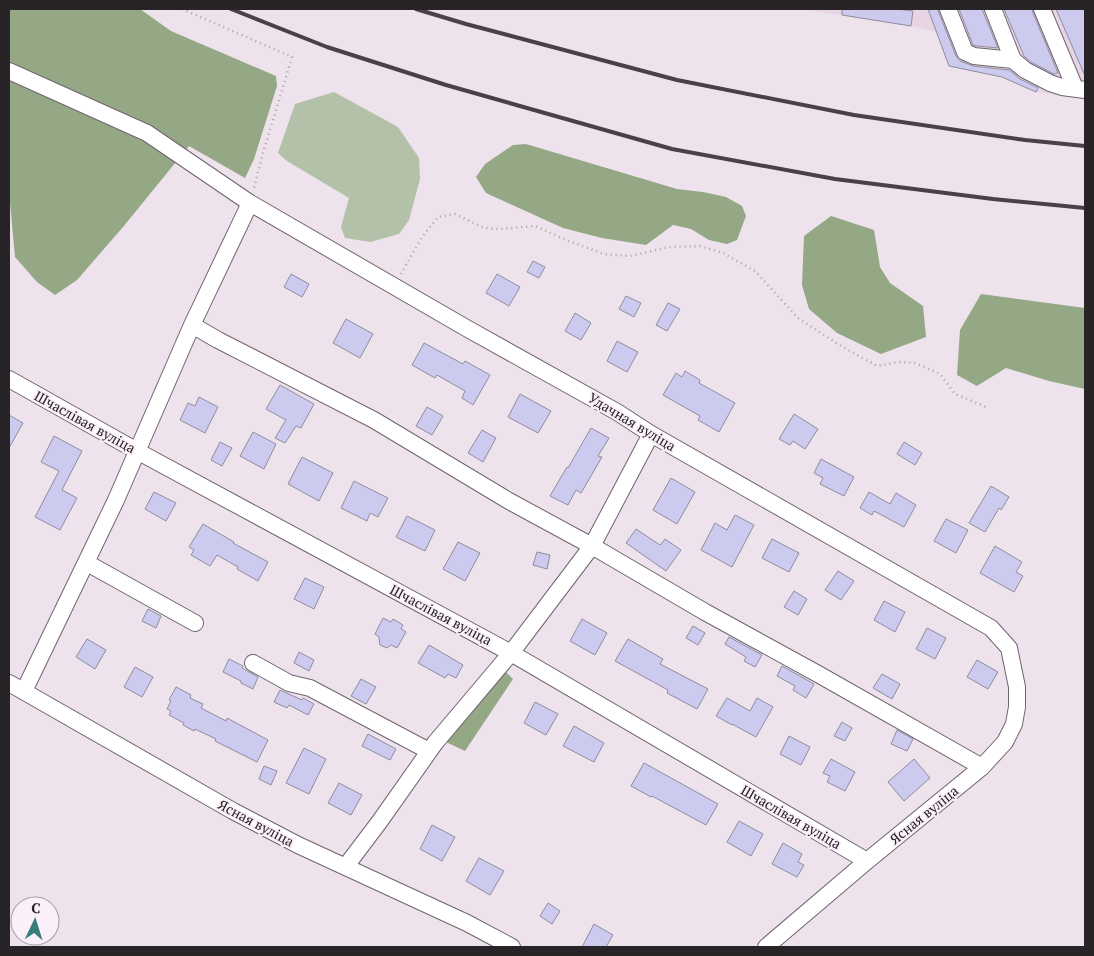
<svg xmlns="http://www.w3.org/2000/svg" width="1094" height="956" viewBox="0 0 1094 956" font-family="'PT Serif',serif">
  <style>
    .built { fill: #e7d5e5 }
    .green { fill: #b2c1a7 }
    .forest { fill: #94a886 }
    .building { fill: #cdcaf0; stroke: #8e8d9b }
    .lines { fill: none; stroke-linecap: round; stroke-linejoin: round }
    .minor-casing { stroke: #6f646e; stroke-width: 18 }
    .path { stroke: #aaa1aa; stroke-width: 2.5; stroke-dasharray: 1 4; stroke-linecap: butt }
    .minor { stroke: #fff; stroke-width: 16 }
    .rail { stroke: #484248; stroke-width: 4 }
    .labels { text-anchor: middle; stroke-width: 4; stroke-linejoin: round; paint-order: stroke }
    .street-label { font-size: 14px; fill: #272327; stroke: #fbeffa }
  </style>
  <rect width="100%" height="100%" fill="#eee2ed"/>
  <path class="built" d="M801,9H1085V99L1036,92L1002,77L949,66L937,32L911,26Z"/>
  <path class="green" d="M334,92L398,127L419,158L420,179L409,220L399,234L370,242L345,238L341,227L349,198L287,161L278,153L295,104Z"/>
  <path class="forest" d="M9,9H140L171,31L276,76L277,86L254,159L245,178L189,146L123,227L77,280L55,295L37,282L15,257L9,192Z
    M526,144L677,189L703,192L726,197L742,206L746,216L737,240L727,244L709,240L691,229L673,225L646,245L602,238L563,228L486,193L476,177L485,164L513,145Z
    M831,216L874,230L880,267L890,283L923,306L926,337L881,354L837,333L809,309L802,285L804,236Z
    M981,294L1085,308V389L1049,381L1006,368L977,386L957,375L960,330Z
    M505,671L513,679L465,751L446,742Z"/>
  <path class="building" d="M842,9H897L913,11L911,26L842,15Z
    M928,9H938L939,13L956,56L960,61L973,66L1009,70L1020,79L1038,88L1036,92L1002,77L949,66Z
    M959,9H982L998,48L977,46L973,45Z
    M1004,9H1032L1033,13L1058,73L1054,74L1031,62L1024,56Z
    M1056,9H1085V76Z
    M533,261L545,267L539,278L527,272Z
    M291,274L309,284L302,297L284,287Z
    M497,274L520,287L509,306L486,293Z
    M626,296L641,303L634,317L619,309Z
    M668,303L680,309L667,331L656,325Z
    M575,313L591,323L581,340L565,331Z
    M346,319L373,334L360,358L333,343Z
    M617,341L638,352L627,372L607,361Z
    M424,343L463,364L465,361L490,375L473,405L462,398L465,391L437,375L435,378L412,365Z
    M685,371L700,380L699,383L735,403L719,432L698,420L700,416L663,395L676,373L682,377Z
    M280,385L314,404L301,428L296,426L285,443L275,438L286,420L266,409Z
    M520,394L551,411L538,433L508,417Z
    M199,397L218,407L205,433L180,420L188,403L195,406Z
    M427,407L443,416L432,435L416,426Z
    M794,414L818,429L805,449L793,441L790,445L779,439Z
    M9,415L23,423L9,448Z
    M591,428L609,438L598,456L602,457L581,493L576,490L568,505L550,496L567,467L568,468Z
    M482,430L496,438L483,462L468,453Z
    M253,432L276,444L264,469L240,456Z
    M54,436L82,451L62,490L77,498L60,530L35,517L59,471L41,462Z
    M220,442L232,448L222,466L211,460Z
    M904,442L922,453L915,465L897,454Z
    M302,457L333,473L319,501L288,484Z
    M821,459L854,477L844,496L820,484L823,478L814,473Z
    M671,478L695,492L677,524L653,510Z
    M354,481L388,498L378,517L370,513L367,521L341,508Z
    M991,486L1009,497L1001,510L999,508L985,532L969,523Z
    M154,492L176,503L166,521L145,509Z
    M869,492L890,504L896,493L916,505L904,527L874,511L872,515L860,508Z
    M735,515L754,525L732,567L701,550L715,523L727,530Z
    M407,516L435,530L425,551L396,537Z
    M946,519L968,530L956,553L934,541Z
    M203,524L234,542L233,543L268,562L258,581L237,569L238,567L217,555L210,566L191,555L194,550L189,547Z
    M636,529L660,545L665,539L681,550L666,571L626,543Z
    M772,539L799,553L789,572L762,558Z
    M458,542L480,553L465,581L443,569Z
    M995,546L1022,562L1016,572L1023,576L1014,592L980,573Z
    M537,552L550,555L547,569L533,565Z
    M838,571L854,581L841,600L825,590Z
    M305,578L324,587L314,609L294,599Z
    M794,591L807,599L798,615L784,607Z
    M884,601L905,612L895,632L874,620Z
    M148,609L161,616L156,628L142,621Z
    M383,618L391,622L393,619L403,625L401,629L406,632L397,648L391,645L387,648L380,645L379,637L375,634Z
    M582,619L607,633L595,655L570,641Z
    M693,626L705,633L698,645L686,638Z
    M927,628L946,638L935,659L916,649Z
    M729,637L762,655L755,667L744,661L746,657L725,644Z
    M87,639L106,650L95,669L76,657Z
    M628,639L663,659L660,664L708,689L697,709L667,693L668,690L615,661Z
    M429,645L463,665L456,678L448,674L445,678L418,663Z
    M299,652L314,660L309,671L294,663Z
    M229,659L243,666L242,668L258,677L253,689L241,683V681L223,672Z
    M977,660L998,672L988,689L967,677Z
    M782,666L814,684L806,698L793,690L795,686L777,676Z
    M135,667L153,677L142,697L124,687Z
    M882,674L900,684L892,699L873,688Z
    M361,679L376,687L366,704L351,696Z
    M176,687L191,695L190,698L203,704L201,708L226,721L227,718L268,740L257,762L215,741L216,739L195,729L194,731L183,725L184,723L169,715L171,711L167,709L171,701L169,700Z
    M280,690L302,700L303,698L314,704L308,715L289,705L287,708L274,702Z
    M727,698L750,711L757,698L773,707L756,737L732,724V725L716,716Z
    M535,702L558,714L546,735L524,723Z
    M842,722L852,728L845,741L834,736Z
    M574,726L604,743L594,762L563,746Z
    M897,730L913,739L907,751L891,744Z
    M368,734L396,749L390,760L362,746Z
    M789,736L810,747L801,765L780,754Z
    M304,748L326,759L309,794L286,783Z
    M831,759L855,772L845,791L827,782L830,776L823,773Z
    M914,759L930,778L904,801L888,782Z
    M644,763L718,804L706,825L652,796L651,797L631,786Z
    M264,766L277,771L271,785L259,779Z
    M339,783L362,795L351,815L328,803Z
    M739,821L763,834L751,856L727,842Z
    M432,825L455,837L442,861L420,849Z
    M783,843L802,854L798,862L804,865L797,877L772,864Z
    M479,858L504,871L490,895L466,881Z
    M548,903L560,911L552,924L540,916Z
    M594,924L613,935L606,947H582Z"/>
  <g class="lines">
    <defs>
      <path id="minor" d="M948,9L965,52L974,56L1013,60
        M993,9L1013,60L1025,70L1050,83L1062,87L1085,90
        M1042,9L1075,88
        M9,71L147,133L250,203L468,329L617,412L651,434L991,628L1009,648L1017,687V707L1014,724L1005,742L982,767L867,861L766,947
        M192,325L218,340L374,420L509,501L592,546L705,612L818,674L982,767
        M9,379L137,451L511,653L867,861
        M87,563L195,623
        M253,663L289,683L310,688L429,751
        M9,683L233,811L298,845L467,923L512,947
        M24,691L116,500L192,325L250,203
        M346,866L380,821L435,743L511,653L592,546L651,434"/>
    </defs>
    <use href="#minor" class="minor-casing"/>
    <path class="path" d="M182,9L292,57L263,153L254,188
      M401,274L422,237L438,217L455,214L484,228L499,229L535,226L569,241L604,254L630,256L669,247L700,246L723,253L755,271L798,318L841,346L877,366L899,362L915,363L940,374L955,394L989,408"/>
    <use href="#minor" class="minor"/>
    <path class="rail" d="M231,9L327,47L446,85L672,149L835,179L993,199L1085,208
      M416,9L466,24L677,80L854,115L1025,140L1085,146"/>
  </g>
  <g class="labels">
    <g class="street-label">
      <text transform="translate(85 422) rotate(29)" y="5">Шчаслівая вуліца</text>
      <text transform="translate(632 422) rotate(31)" y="5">Удачная вуліца</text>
      <text transform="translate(441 615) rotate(28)" y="5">Шчаслівая вуліца</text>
      <text transform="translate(924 815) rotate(-39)" y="5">Ясная вуліца</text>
      <text transform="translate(791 817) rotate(30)" y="5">Шчаслівая вуліца</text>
      <text transform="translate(256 823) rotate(28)" y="5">Ясная вуліца</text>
    </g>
  </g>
  <rect width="1094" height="956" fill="none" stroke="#272327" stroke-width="20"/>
  <g transform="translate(35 921) rotate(4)"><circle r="24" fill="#fbeffa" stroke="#a69da6"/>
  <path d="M0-4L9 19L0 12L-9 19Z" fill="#357e7d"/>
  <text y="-8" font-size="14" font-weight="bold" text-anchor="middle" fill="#272327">С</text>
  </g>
</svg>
